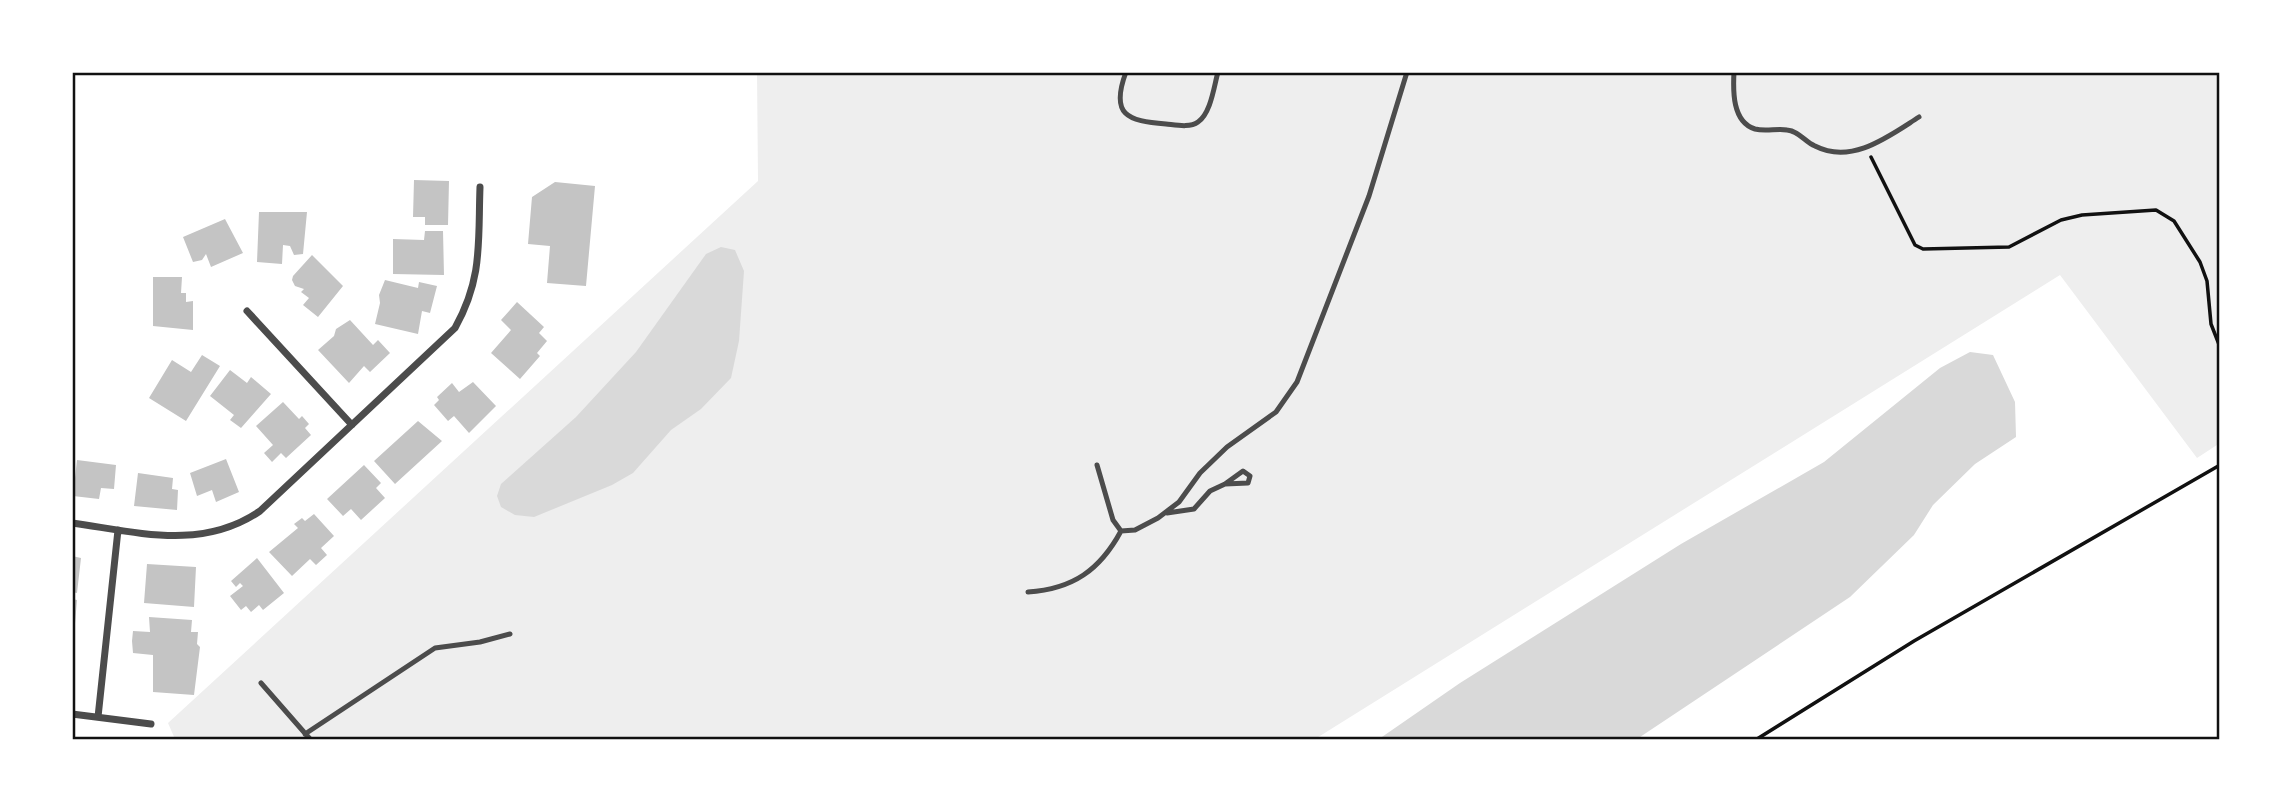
<svg xmlns="http://www.w3.org/2000/svg" width="2292" height="811" viewBox="0 0 2292 811" font-family="Jost,sans-serif">
  <style>
    .green { fill: #eee }
    .water { fill: #d9d9d9 }
    .building { fill: #c4c4c4 }
    .lines { fill: none; stroke-linecap: round; stroke-linejoin: round }
    .path { stroke: #111; stroke-width: 3.5 }
    .service { stroke: #4c4c4c; stroke-width: 5 }
    .minor { stroke: #4c4c4c; stroke-width: 7 }
    .neatline { fill: none; stroke: #111; stroke-width: 2.5 }
  </style>
  <rect width="100%" height="100%" fill="#fff"/>
  <path class="green" d="M757,72H2220V443L2197,458L2060,275L1315,739H175L168,723L758,181Z"/>
  <path class="water" d="M721,247L735,250L744,271L739,341L731,378L701,409L671,430L633,473L612,485L534,517L515,515L501,507L497,496L501,484L576,417L636,352L706,254Z
    M1970,352L1993,355L2015,402L2016,437L1975,464L1933,505L1914,535L1850,597L1637,739H1379L1460,683L1681,544L1824,462L1940,368Z"/>
  <path class="building" d="M414,180L449,181L448,225H425V217H413Z
    M555,182L595,186L586,286L547,283L550,246L528,244L532,197Z
    M259,212H307L303,254L294,255L290,246L283,245L282,264L257,262Z
    M225,219L243,253L211,267L206,254L202,260L193,262L183,237Z
    M425,231H443L444,275L393,274V239L424,240Z
    M312,255L343,286L318,317L303,305L309,298L301,292L304,289L295,286L292,280L293,276Z
    M153,277H182L181,293H186V302L193,301V330L153,326Z
    M385,280L418,288L419,282L437,286L430,313L422,311L418,334L375,324L380,303L379,295Z
    M517,302L544,327L539,333L547,341L537,353L540,356L520,379L491,353L511,330L501,320Z
    M350,320L373,345L378,340L390,353L370,372L364,366L349,383L318,350L334,336L336,329Z
    M202,355L220,366L186,421L149,398L172,360L191,372Z
    M230,370L247,383L251,377L271,394L241,428L230,420L234,415L210,396Z
    M473,382L496,406L469,433L454,416L448,421L434,405L439,400L437,397L452,383L459,392Z
    M283,402L299,419L302,416L309,424L305,428L311,435L286,458L281,453L272,462L264,453L273,445L256,426Z
    M418,421L442,441L395,484L374,461Z
    M226,459L239,492L216,502L212,490L197,496L190,473Z
    M77,460L116,465L114,489L101,488L99,499L73,496Z
    M364,465L381,483L376,488L385,498L361,520L351,509L343,516L327,499Z
    M138,473L173,478L172,489L178,490L177,510L134,506Z
    M314,514L334,536L321,548L327,555L316,565L310,559L292,576L269,552L298,528L294,524L302,518L305,521Z
    M72,556L81,558L77,593L72,592Z
    M257,558L284,593L263,610L259,605L251,612L246,606L241,610L230,596L243,586L240,583L236,587L231,581Z
    M147,564L196,567L194,607L144,603Z
    M72,599L77,600L74,635H72Z
    M149,617L192,620L191,632H198L197,644L200,647L194,695L153,692V655L133,653L132,641L133,631L150,632Z"/>
  <g class="lines">
    <path class="path" d="M1871,157L1915,245L1923,249L2009,247L2061,220L2082,215L2156,210L2174,221L2200,262L2207,281L2211,324L2220,347
      M1757,739L1914,641L2220,465"/>
    <path class="service" d="M1126,72C1110,115 1127,121 1166,124C1176,125 1190,128 1198,122C1211,113 1214,86 1218,72
      M1734,72C1733,90 1732,122 1755,129C1766,132 1777,128 1787,130C1799,131 1805,142 1815,146C1852,165 1889,136 1919,117
      M1097,465L1113,520L1121,531L1135,530L1158,518L1179,502L1200,473L1227,447L1276,412L1297,382L1369,196L1407,72
      M1167,513L1194,509L1210,491L1225,484L1248,483L1250,476L1243,471L1225,484
      M1028,592C1073,589 1100,570 1121,531
      M261,683L310,739
      M305,734L435,648L480,642L510,634"/>
    <path class="minor" d="M247,311L352,425
      M72,523C137,532 202,551 260,511L455,328C483,278 478,242 480,187
      M72,714L151,724
      M98,717L118,530"/>
  </g>
  <rect width="2292" height="811" fill="none" stroke="#ffffff" stroke-width="147"/>
  <rect x="74" y="74" width="2144" height="664" class="neatline"/>
</svg>
